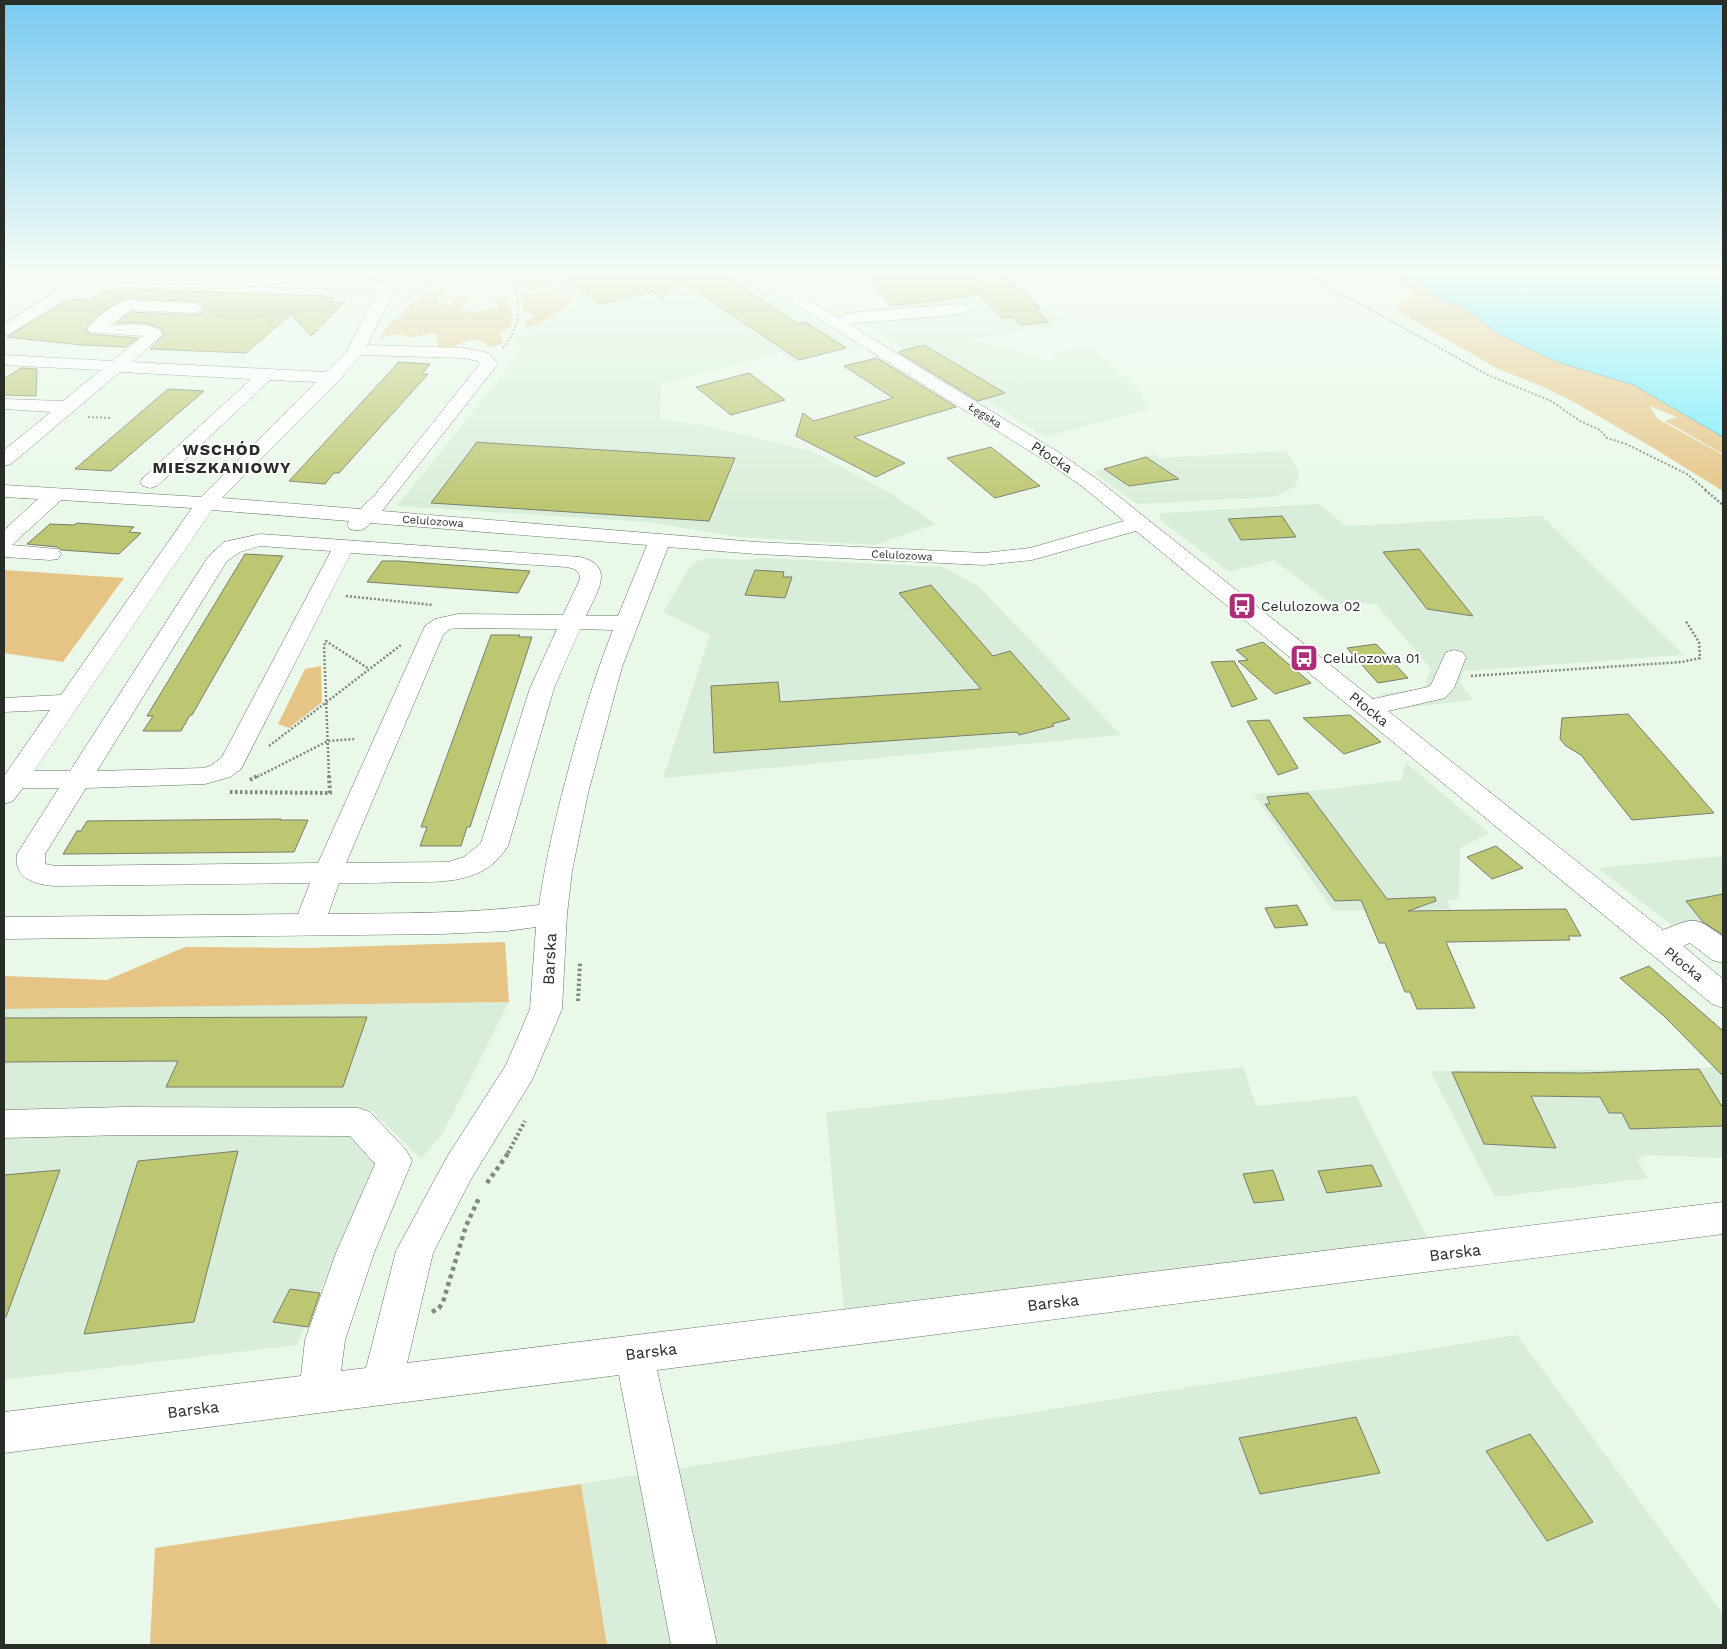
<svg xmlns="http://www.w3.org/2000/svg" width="1727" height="1649" viewBox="0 0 1727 1649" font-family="'Work Sans',sans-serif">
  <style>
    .built { fill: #d9eeda }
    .green { fill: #e5c485 }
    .water { fill: #74ecfe; stroke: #5db3be }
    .building { fill: #bdc771; stroke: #7a7c6c }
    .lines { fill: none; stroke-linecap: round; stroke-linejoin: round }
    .minor-casing { stroke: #677467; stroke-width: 1 }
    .path-far3 { stroke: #808980; stroke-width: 2; stroke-dasharray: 2 2; stroke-linecap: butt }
    .path-far2 { stroke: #808980; stroke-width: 2.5; stroke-dasharray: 2 2; stroke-linecap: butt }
    .path-far1 { stroke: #808980; stroke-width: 4; stroke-dasharray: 2.5 2.5; stroke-linecap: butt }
    .path { stroke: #808980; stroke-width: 4.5; stroke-dasharray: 4 4; stroke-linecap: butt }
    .minor { fill: #fff; fill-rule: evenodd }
    .labels { text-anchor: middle; stroke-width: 4; stroke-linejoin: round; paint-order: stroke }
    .far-street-label { font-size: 11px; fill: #282d28; stroke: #fff }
    .street-label { font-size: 14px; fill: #282d28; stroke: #fff }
    .poi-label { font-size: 14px; fill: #282d28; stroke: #fff; text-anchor: start }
    .far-district-label { font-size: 16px; font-weight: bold; letter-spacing: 1px; fill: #282d28; stroke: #fff }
    .near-street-label { font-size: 16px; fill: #282d28; stroke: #fff }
  </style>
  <rect width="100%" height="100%" fill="#e9f8e9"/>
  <path class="built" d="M550,274H740L855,346L795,362L781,353L661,384L660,420L698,424L811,451L890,493L936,524L875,545L739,537L647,522L397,506L521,352L515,339L580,301L543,277Z
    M1009,277L1068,326L972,339L1048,361L1063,351L1092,347L1136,387L1149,409L1045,437L843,312L930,301L918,288Z
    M1286,451L1299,472L1296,486L1274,497L1137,504L1093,472L1154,454L1160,458Z
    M1319,504L1346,526L1542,516L1684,655L1464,671L1460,683L1473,700L1396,709L1379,694L1424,688L1431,669L1376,604L1352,603L1333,605L1274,560L1229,572L1159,519L1161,513Z
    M707,558L746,560L762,558L942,567L978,586L1121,735L663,778L710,635L663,612L688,570L697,561Z
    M1406,763L1489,833L1460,848L1459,899L1447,900L1451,909L1392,911L1332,910L1254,794L1321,790L1401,780Z
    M1723,856V965L1598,868Z
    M509,1002L443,1133L421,1159L371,1110H144L4,1114V1009Z
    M1723,1066V1158L1643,1155L1637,1160L1648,1178L1495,1197L1430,1071L1694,1069Z
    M1243,1067L1256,1106L1356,1096L1433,1249L845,1321L826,1112Z
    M145,1134L351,1135L377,1161L297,1345L4,1380V1137Z
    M1517,1335L1723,1614V1645H607L581,1484Z"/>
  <path class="green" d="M1394,274H1723V454L1665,421L1677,417L1649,406L1658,419L1723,455V491L1645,443L1572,401L1541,386L1498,369L1401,313L1398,304L1410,299L1418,300L1402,285L1400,278Z
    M541,280L545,281L573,300C569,308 535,327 526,328L525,326L526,322L534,318L533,315L524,313L522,310L523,303L519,294H536L542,291H550L551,289L544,285L539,286L535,291H530L523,284Z
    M440,290L444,293L435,300L446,305L452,304L459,296H467L471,299L459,307L467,313L499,307V302L493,301V299H504L512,310L511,326L499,333L503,341L502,344L490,347C470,328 458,353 438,347V342L436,340L438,334L432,333L412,338L399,334L381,338L380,336L390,323L400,317L406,307L429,293Z
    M4,570L124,578L63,662L4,653Z
    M321,666L322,702L289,728L278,724L305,669Z
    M505,942L509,1002L4,1009V973L5,976L107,980L185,947L306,948Z
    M581,1484L607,1645H150L155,1548Z"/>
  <path class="water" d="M1403,274H1723V437L1634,385L1558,362L1499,334L1463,307L1438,299L1428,288Z"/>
  <path class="building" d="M562,274H721L798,324L805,322L846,348L799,360L687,285L669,289L662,299L653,292L600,304Z
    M864,274H969L976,281L1006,277L1040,308L1035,309L1049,322L1021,325L1012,317L1003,318L980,295L891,306Z
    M125,289L326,296L324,297L334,298L330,302H345L311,336L291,314L246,353L150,349L164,335L160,328L146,323H116L131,312L194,315L201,313L204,307L201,303L194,301L125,298L104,311L86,328L89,334L138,338L126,347L82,345L7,337L66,301L74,299L90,300L102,292Z
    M924,345L1005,393L978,401L898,352Z
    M877,358L956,407L854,437L905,463L876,477L796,436L803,413L814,421L893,398L844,366Z
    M399,362L430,364L422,374H428L339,473H334L325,484L289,481Z
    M21,368L37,369L36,396L4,395V379Z
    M749,373L785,400L731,415L696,387Z
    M168,389L204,391L111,471L75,469Z
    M477,442L488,443L735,458L709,521L431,503Z
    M991,447L1040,486L995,498L947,458Z
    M1146,457L1179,479L1129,486L1104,469Z
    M1282,516L1296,537L1241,540L1228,519Z
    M77,523L134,527L129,532L141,533L119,554L61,550L58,547L27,544L50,524L74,525Z
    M1419,549L1473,616L1427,609L1383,552Z
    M245,554L283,556L192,715H190L181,731H143L153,716H147Z
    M382,561H399L530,571L518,593L367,582Z
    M755,570L784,572L783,577H792L785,598L745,595Z
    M931,585L993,656L1010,651L1070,719L1052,724L1054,726L1019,735L1017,732L714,753L711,686L778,682L780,702L981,689L899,593Z
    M491,635H520L519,637H532L470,827H467L461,846H420L427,827H421Z
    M1263,642L1286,662L1311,683L1275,694L1238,661L1248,660L1236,650Z
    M1376,644L1408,678L1378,683L1347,648Z
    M1234,661L1257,699L1232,707L1211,662Z
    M1628,714L1670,762L1714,813L1632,820L1581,755L1566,746L1560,739L1562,718Z
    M1350,715L1381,742L1344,754L1303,718Z
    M1269,720L1298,768L1278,775L1247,721Z
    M1308,793L1387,899L1435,897L1436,901L1408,911L1566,909L1581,936H1568L1570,940L1446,942L1475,1008L1417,1009L1410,992H1405L1385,943H1379L1361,900L1335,901L1265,804H1270L1267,797Z
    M281,819L280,820H308L294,852L63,854L77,831H81L87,821Z
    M1496,846L1523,868L1492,879L1467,857Z
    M1723,894V935L1703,922L1686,901Z
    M1297,905L1308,925L1275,928L1265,908Z
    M1649,966L1723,1031V1076L1665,1017L1620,978Z
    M367,1017L343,1087H166L178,1061L4,1062V1018Z
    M1699,1069L1723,1108V1126L1630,1129L1622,1113H1609L1600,1097L1531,1096L1556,1148L1484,1144L1452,1072L1584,1073Z
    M238,1151L194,1322L84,1334L138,1161Z
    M1372,1165L1382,1186L1327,1193L1318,1171Z
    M60,1170L6,1317H4V1175Z
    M1273,1170L1284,1200L1254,1203L1243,1174Z
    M290,1289L320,1293L308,1327L273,1322Z
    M1356,1417L1380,1473L1260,1494L1239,1438Z
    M1530,1434L1593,1522L1547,1541L1486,1451Z"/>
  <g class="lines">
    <defs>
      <path id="minor" d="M83,274H162L373,280L389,285L394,292L367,345L464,348L489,353L498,364L382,511L756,542L984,553L1030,548L1124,521L1083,487L1044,460L752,277L749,274H767L837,317L858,312L961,304L967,306L969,309L967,312L961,314L849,324L1058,452L1097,479L1373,699L1428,687L1431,685L1446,652L1454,650L1462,652L1466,657L1454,688L1445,698L1388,711L1663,930C1695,917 1695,916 1723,937V963L1712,960L1690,943L1683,946L1723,979V1008L1712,1004L1136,531L1032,560L984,565L756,554L668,547L622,667L588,793L572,871L567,914L562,1009L532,1080L471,1179L433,1253L407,1363L1723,1202V1234L657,1370L717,1645H671L619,1375L4,1453V1412L301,1376L305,1340L336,1253L375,1164L350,1136L125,1135L4,1138V1110L125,1107L358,1108L370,1112L406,1150L412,1161L374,1253L345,1340L341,1371L366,1368L396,1251L447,1157L506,1065L530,1009L536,927L507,931L441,934L4,939V917L298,914L310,883L56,886C36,885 13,879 17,854L59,788H23L13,801L4,804V776L50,710L4,712V698L61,695L192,508L61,500L12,545L58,549L61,554L58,559L50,560L4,557V530L38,499L4,497V485L201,497L316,382L270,380L157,486L150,488L143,486L140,482L143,478L251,379L120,372L11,464L4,466V450L51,412L4,409V399L63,401L101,370L4,365V355L112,361L143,336L89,332L87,329C93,320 115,303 126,300L194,303L200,305L202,308L200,311L194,313L130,310L110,325C125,325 154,320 163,334L132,362L326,372L346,352L378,292L372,290L93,281L10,334L4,336V324ZM361,355L464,358L477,361L480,364L374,496L360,509L222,498L338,382ZM212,510L349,521L347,525L350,529C360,532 364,530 371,523L647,545L618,616H586C596,593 617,566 580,557L260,534L224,542L208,557L70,771H34ZM260,546L331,551L222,757L212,765L204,768L97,771L227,561L240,552ZM351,553L567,567L574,569L579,573L580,579L563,615L458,614L435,619L425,626L318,863L56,866L45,864V854L86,788L205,784L230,777L241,769ZM458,628L557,629L530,688L481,843L464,857L448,862L346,863L443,635L450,629ZM580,629L613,630C598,667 587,704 576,742C561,796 547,850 539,905C469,914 398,913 328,914L339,883C361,883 383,883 405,882C444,882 485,884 508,846L554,688Z"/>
    </defs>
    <use href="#minor" class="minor-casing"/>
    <path class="path-far3" d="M1306,274L1326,285L1330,291L1357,302L1488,375L1551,401L1580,421L1600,430L1607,438L1626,444L1687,474L1707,491
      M405,300L429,283
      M212,316L246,318L301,311
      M268,324L279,314
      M503,348C513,336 520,319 518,303C517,297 515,293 515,287L528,275
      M88,417L111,418"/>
    <path class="path-far2" d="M1705,490L1723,505
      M346,596L433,605
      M1471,676L1682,662L1700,658L1699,642L1685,620
      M269,746L401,645
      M257,777L328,741L354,739
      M329,777L324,646L326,641L369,669"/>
    <path class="path-far1" d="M250,780L259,775
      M230,792L330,793L329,775
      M578,1001L580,963
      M508,1153L525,1121"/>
    <path class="path" d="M487,1183L509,1152
      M432,1312L439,1308L443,1302L466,1226L479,1198"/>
    <use href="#minor" class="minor"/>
  </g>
  <linearGradient id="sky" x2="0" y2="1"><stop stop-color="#79caf1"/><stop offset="0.54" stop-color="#f5fcf5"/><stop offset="1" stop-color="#f5fcf5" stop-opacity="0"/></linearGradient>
  <rect width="1727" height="505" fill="url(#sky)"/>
  <defs>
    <symbol id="bus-square" viewBox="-11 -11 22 22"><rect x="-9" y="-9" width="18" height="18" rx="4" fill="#ad2d79" stroke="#fff"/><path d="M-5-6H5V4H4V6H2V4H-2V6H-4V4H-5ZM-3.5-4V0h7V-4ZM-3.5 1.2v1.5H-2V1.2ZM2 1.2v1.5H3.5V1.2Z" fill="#fff"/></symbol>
  </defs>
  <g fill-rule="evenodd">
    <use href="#bus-square" x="1226" y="590" width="32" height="32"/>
    <use href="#bus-square" x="1288" y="642" width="32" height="32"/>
  </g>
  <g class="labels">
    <g class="far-street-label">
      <text transform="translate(985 415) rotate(32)" y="4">Łęgska</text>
      <text transform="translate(433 521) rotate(4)" y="4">Celulozowa</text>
      <text transform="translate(902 555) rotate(3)" y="4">Celulozowa</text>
    </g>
    <g class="street-label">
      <text transform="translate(1052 457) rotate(33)" y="5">Płocka</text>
      <text transform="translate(1369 709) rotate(39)" y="5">Płocka</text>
      <text transform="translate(1684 964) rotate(39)" y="5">Płocka</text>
    </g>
    <g class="poi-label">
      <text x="1261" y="611">Celulozowa 02</text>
      <text x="1323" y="663">Celulozowa 01</text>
    </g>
    <g class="far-district-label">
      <text x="222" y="455">WSCHÓD<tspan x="222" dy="18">MIESZKANIOWY</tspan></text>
    </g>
    <g class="near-street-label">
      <text transform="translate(549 959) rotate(-87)" y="6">Barska</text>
      <text transform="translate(1455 1252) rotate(-7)" y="6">Barska</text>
      <text transform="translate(1053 1302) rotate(-7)" y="6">Barska</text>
      <text transform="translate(651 1351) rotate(-7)" y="6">Barska</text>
      <text transform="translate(193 1409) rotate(-7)" y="6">Barska</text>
    </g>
  </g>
  <rect width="1727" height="1649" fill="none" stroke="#282d28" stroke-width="10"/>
</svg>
